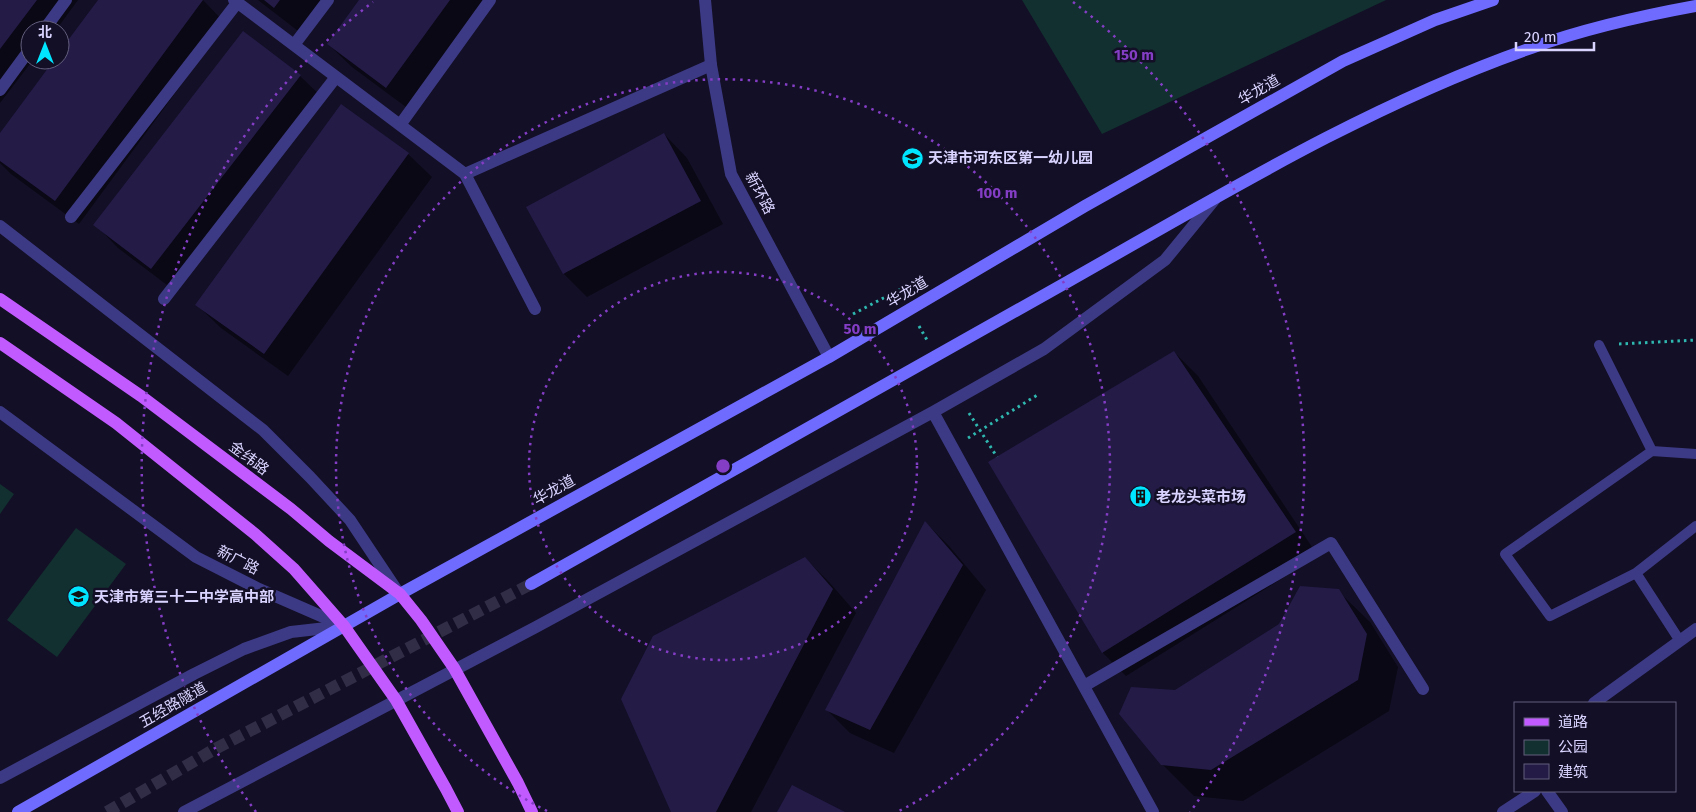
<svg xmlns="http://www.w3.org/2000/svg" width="1696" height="812" viewBox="0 0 1696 812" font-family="'Fira Sans','Noto Sans SC',sans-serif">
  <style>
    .green { fill: #12302f }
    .shadow { fill: #0007 }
    .building { fill: #241b47 }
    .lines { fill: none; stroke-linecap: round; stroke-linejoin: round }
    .secondary-tunnel { stroke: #312d47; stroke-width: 12; stroke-dasharray: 12 6; stroke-linecap: butt }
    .path { stroke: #2fb8b0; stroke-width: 3; stroke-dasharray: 2.5 4; stroke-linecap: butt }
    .service { stroke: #3d3a85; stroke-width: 10 }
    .minor { stroke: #3d3a85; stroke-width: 12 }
    .tertiary { stroke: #3d3a85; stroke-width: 12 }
    .secondary { stroke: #6f6bff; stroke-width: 12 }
    .primary { stroke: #c25bff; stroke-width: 12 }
    .ring { fill: none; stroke: #843dc5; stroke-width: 2.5; stroke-dasharray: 2.5 5 }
    .labels { text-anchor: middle; stroke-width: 5; stroke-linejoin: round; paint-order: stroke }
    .street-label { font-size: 15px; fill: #d9d4ff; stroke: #130f26 }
    .poi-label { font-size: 15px; font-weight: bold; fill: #d9d4ff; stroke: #130f26; text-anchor: start }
    .centre { fill: #843dc5; stroke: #130f26; stroke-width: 2.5 }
    .ring-label { font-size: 15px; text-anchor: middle; font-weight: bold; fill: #843dc5; stroke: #130f26; stroke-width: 5; stroke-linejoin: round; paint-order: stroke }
  </style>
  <rect width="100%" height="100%" fill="#130f26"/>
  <path class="green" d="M1022,0H1386L1102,134Z
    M0,484L14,494L0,514Z
    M76,528L126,564L57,657L7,620Z"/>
  <path class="shadow" d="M0,0H78L56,30H30V60H33L0,103Z
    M99,0H203L226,24L79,224L11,174L0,163V135L55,60H60V53Z
    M258,0H322L298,31Z
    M361,0H491L410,110L352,67L328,44Z
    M243,33L300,76L324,99L175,291L118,248L95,224Z
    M664,134L687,158L723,224L587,297L564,274Z
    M408,154L432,177L288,376L221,328L197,305Z
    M1174,352L1198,376L1318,556L1126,676L1103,653L989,463Z
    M926,523L949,546L986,590L894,753L850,733L826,709Z
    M805,558L829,582L856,613L751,812H672Z
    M1338,591L1370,622L1398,667L1389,711L1243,801L1194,796L1162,764L1175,692Z"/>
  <path class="building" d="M0,0H37L0,49Z
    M98,0H203L55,201L0,161V133L54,60H60V51Z
    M264,0H280L274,8Z
    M359,0H450L386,88L327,44Z
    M243,31L301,75L151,269L93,225Z
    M341,104L409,153L264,354L195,305Z
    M664,133L701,201L563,274L526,207Z
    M1174,351L1296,532L1102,653L988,462Z
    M925,521L963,565L870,730L825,710Z
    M805,557L833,589L716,812H671L621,699L653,636Z
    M1300,586L1339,589L1367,634L1358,680L1211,770L1161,765L1119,714L1131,687L1175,690L1279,624Z
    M792,785L845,812H777Z"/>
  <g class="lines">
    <path class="secondary-tunnel" d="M107,812L215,749L531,584"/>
    <path class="path" d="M853,314L914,282
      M919,326L927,340
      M1619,344L1696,340
      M969,413L997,457
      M968,438L1039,394"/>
    <path class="service" d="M1599,345L1652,451L1505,554L1550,616L1636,573L1680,641
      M1652,451L1696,454
      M1636,573L1696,526"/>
    <path class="minor" d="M234,0L465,174L711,65
      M44,30L66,0
      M294,45L328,0
      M0,90L30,49
      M400,125L490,0
      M465,174L535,309
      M71,217L237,3
      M164,299L336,77
      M933,412L1153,812
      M1084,686L1331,543L1423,689
      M1594,703L1696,629
      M0,778L194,674L244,649L291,632L344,626
      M1547,791L1562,812
      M184,812L536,627L933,412L1044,349L1165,260L1215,199
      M1503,812L1535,791"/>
    <path class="tertiary" d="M705,0L711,65L731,174L829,357
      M0,226L263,430L310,477L350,520L398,592
      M0,412L196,557L259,589L344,626"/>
    <path class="secondary" d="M531,584C711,483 890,382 1069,281C1219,196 1368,105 1531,48C1584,29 1641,16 1696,6
      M18,812L400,594L829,357L1085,206L1343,61L1435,20L1493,0"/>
    <path class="primary" d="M0,299L141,396L291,509L329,541L400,594L421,620L454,668L518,783L532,812
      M0,343L116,423L255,534L294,569L344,626L396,700L446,789L458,812"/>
  </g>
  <g class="ring">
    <circle cx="723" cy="466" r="194"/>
    <path d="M547 811A387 387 0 1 1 899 811"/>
    <path d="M256 812A581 581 0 0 1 373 2M1073 2A581 581 0 0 1 1190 812"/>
  </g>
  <defs>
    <symbol id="school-disc" viewBox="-11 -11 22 22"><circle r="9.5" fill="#00e5ff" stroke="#130f26"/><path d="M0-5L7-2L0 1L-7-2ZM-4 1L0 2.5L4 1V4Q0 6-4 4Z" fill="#111"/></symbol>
    <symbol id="building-disc" viewBox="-11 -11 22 22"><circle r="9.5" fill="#00e5ff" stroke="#130f26"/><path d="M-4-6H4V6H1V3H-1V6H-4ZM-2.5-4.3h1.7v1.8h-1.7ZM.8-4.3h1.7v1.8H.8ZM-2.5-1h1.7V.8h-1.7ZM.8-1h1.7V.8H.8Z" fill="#111"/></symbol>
  </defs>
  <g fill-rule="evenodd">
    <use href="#school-disc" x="900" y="146" width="25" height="25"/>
    <use href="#building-disc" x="1128" y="484" width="25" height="25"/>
    <use href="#school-disc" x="66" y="584" width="25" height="25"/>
  </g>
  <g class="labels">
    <g class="street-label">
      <text transform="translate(1259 90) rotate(-30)" y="5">华龙道</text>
      <text transform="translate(760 193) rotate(62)" y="5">新环路</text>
      <text transform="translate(907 292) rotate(-31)" y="5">华龙道</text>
      <text transform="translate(249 458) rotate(37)" y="5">金纬路</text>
      <text transform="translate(554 490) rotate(-29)" y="5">华龙道</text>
      <text transform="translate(238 560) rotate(27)" y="5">新广路</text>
      <text transform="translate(173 705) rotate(-30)" y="5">五经路隧道</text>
    </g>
    <g class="poi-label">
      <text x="928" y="163">天津市河东区第一幼儿园</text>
      <text x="1156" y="502">老龙头菜市场</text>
      <text x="94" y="602">天津市第三十二中学高中部</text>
    </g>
  </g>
  <circle cx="723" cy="466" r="8" class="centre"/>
  <g class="ring-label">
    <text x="1134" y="60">150 m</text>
    <text x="997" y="198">100 m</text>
    <text x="860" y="334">50 m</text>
  </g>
  <rect x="1514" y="702" width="162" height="90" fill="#130f26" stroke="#625e7d"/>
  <rect x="1524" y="718" width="25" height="8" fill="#c25bff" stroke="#625e7d"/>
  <text x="1558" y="727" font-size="15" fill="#d9d4ff">道路</text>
  <rect x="1524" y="740" width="25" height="15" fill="#12302f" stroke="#625e7d"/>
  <text x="1558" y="752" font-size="15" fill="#d9d4ff">公园</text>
  <rect x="1524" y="764" width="25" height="15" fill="#241b47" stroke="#625e7d"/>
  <text x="1558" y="777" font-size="15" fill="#d9d4ff">建筑</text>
  <g transform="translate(45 45)"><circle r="24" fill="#130f26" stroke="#625e7d"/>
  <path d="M0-4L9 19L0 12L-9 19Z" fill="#00e5ff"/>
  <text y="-8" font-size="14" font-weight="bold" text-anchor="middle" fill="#d9d4ff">北</text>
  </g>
  <path d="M1516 42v8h78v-8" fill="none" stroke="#d9d4ff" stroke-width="2.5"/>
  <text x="1524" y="42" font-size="15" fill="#d9d4ff" stroke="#130f26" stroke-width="4" paint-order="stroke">20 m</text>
</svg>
